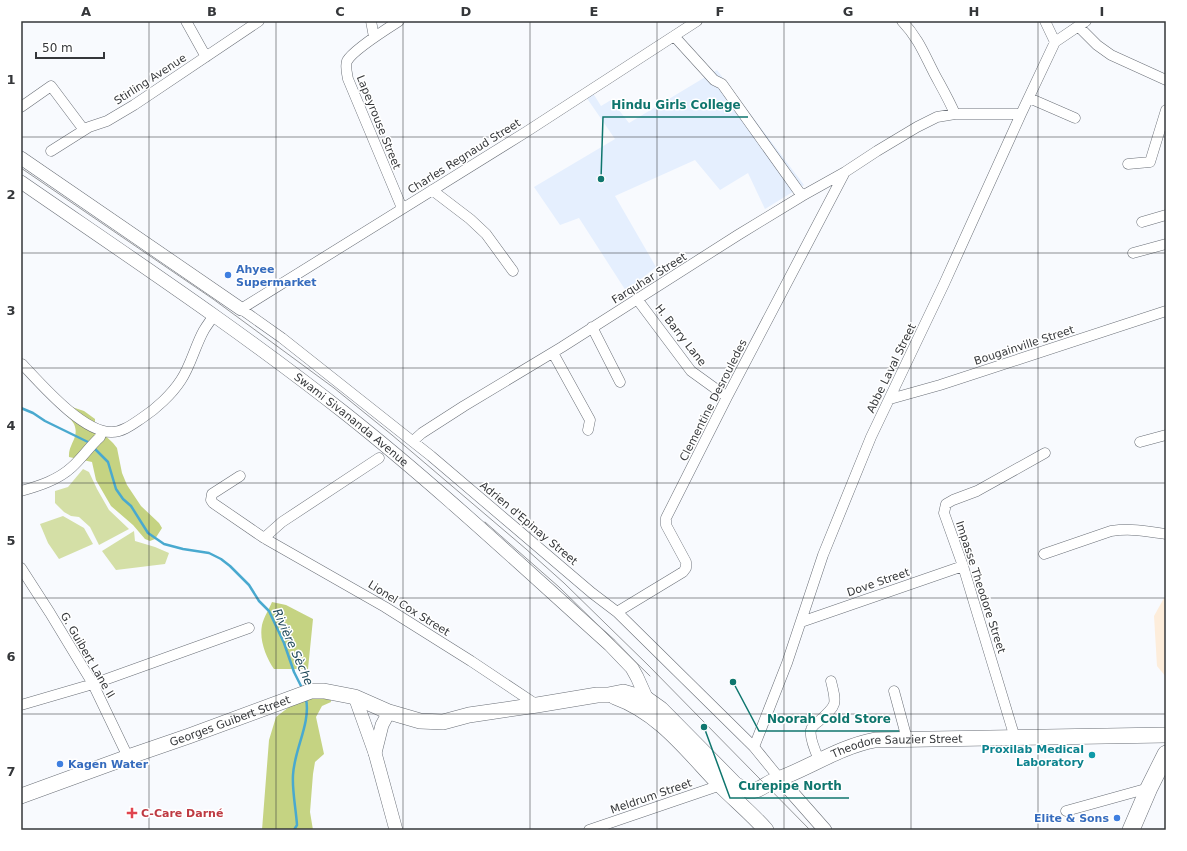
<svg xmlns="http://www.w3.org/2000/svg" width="1187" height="851" viewBox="0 0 1187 851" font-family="'DejaVu Sans',sans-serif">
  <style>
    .built { fill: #e5effe }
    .medical { fill: #fdeddb }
    .green { fill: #d4dfa6 }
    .forest { fill: #c5d382 }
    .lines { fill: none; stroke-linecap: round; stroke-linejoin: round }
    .stream { stroke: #49a9cf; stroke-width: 2.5 }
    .minor-casing { stroke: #6a6f77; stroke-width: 11 }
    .tertiary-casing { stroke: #6a6f77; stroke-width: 14 }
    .secondary-casing { stroke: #6a6f77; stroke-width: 16 }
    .primary-casing { stroke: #6a6f77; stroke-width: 18 }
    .minor { stroke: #fff; stroke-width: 10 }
    .tertiary { stroke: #fff; stroke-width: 13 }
    .secondary { stroke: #fff; stroke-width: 15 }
    .primary { stroke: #fff; stroke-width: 17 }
    .tram { stroke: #95979a; stroke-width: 1 }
    .grid { fill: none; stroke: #35373a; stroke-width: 1; stroke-opacity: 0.55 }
    .shop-dot { fill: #3f7fe0; stroke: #fff; stroke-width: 1.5 }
    .culture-dot { fill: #0f9aa8; stroke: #fff; stroke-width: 1.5 }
    .health-dot { fill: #e0444e; stroke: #fff; stroke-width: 1.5 }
    .labels { text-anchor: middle; stroke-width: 3; stroke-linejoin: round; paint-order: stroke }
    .street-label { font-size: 11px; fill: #35373a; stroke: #fff }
    .shop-label { font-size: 11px; font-weight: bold; fill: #366cbe; stroke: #fff; text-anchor: start }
    .culture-label { font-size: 11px; font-weight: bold; fill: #0d838f; stroke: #fff; text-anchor: end }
    .health-label { font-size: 11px; font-weight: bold; fill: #be3a42; stroke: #fff; text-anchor: start }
    .water-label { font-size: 12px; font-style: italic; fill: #224b5c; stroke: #fff }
    .leader { fill: none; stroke: #0f766e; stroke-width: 1.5 }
    .callout-dot { fill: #0f766e; stroke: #fff; stroke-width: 1.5 }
    .callout-label { font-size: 12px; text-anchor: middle; font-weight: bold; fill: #0f766e; stroke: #fff; stroke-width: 3; stroke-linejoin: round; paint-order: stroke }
    .neatline { fill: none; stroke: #35373a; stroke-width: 1.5 }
    .grid-label { font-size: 13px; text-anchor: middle; font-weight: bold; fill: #35373a }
  </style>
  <rect width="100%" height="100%" fill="#f8fafe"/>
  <path class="built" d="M717,70L804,185L765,209L748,173L720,190L695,160L615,196L656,267L626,291L579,218L560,225L534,187L615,139L584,94L591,90L601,106L611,100L629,123Z"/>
  <path class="medical" d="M1164,598L1166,599V677L1157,666L1154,616Z"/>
  <path class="green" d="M83,469L89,472L97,489L109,510L129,529L99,545L90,527L79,517L71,516L64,512L55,503V491L68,487Z
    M63,516L84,528L93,544L59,559L48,543L40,524Z
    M134,531L135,541L155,547L169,553L165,564L116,570L102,551Z"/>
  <path class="forest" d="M66,405L84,411L95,419V426L113,443L117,448L122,473L127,485L141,506L159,523L162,528L155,539L150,541L145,539L133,525L111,506L96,480L92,462L69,457C68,444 80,438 74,424C71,418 65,416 62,409Z
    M272,602L286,605L313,619L308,669H274C266,657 259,640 262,625C264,617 269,609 272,602Z
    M306,694H330L331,702L322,706L316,717L324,754L315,762L313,774L310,812L313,830H262L269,740L276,717Z"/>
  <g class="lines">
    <path class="stream" d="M21,408L33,413L45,421L90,443
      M93,447L108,462L116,489L123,499L131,506L148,533L164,544L183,549L209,553L221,559L230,566L249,585L259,601L269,611L284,643L294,672L302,688
      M294,830L297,825C296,809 292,791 293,775C294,750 311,723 306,699"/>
    <defs>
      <path id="minor" d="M186,21L206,57
        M371,21L374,37
        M399,21C388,28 353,50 347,61C345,66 347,74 348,79L402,208
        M697,21L526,132L241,309L282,338L431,456L592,593L617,612L754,747L780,779
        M902,21C919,39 924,54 935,75C942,88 949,100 955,114
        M1045,21L1055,42
        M1078,26L1097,45L1111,55L1166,80
        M674,36L714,80L722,84L802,196
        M1029,98L1075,118
        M21,107L51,86L84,130
        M51,151L89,127L107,121L134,105L259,21
        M1128,164L1150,162L1166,110
        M432,190L470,219L486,234L513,271
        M1142,222L1166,215
        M1133,253L1166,244
        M637,299L691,371L727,397
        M592,327L620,382
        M553,353L590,420L588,430
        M22,364C41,384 83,433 112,432C123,432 133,424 142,418C156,409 172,394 181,380C191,365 195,346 204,330C207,325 211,320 214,315
        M890,399L940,385L1166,311
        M413,441L422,433L464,406L562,347L738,235L802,196L845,172L877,151L917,127L937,117L955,114H1021
        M1140,442L1166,435
        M240,476L212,494L211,500L213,503L264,538L385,607L471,661L537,705
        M21,491C39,486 58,480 72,467C82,458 90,446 100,437L102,431
        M264,538L282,522L379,458
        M1044,554L1111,531C1130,528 1147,531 1166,534
        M21,568L50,613L93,684L128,757
        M617,612L683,572L686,568V562L666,525V518L727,397L845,172
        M801,622L963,566
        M894,691L907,739
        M21,705L93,684L249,628
        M1015,738L963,566L944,513L946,504L953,500L977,491L1045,453
        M754,747L787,663L823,555L871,437L944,284L1021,114L1055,42L1086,21
        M819,760C816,753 809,737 811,730C812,726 816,723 819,721C837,705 837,705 831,681
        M1066,811L1149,788
        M589,830L721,785"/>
      <g id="tertiary">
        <path d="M21,158L241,309"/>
        <path id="s1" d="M21,182C131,258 241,331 346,414C438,487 523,567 610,645L632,668L637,677L650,706"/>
        <path d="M355,697L375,753L396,830"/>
        <path d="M375,753L382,725L389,712"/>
        <path d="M780,779L825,830"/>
      </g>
      <g id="secondary">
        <path d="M615,697C660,713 688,752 720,785C735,800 752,814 766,830"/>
        <path id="s2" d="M21,796L128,757L189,736L311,691H324L355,697L389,712L420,721L443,722L469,715L537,705L597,695H608L623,692L647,699L661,709L735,784C740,787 745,791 751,791C759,791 766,784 773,781C808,769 838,747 875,740L1166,735"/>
      </g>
      <path id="primary" d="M1131,830L1149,788L1166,754"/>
    </defs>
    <use href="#minor" class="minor-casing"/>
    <use href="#tertiary" class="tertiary-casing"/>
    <use href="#secondary" class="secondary-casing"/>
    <use href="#primary" class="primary-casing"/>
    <use href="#minor" class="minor"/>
    <use href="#tertiary" class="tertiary"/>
    <use href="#secondary" class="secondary"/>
    <use href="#primary" class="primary"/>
    <path class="tram" d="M21,168L213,299L334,388L392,435L526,549L564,583L648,665L810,830
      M485,522L559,587L650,676"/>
  </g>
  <path class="grid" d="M149,21V830M276,21V830M403,21V830M530,21V830M657,21V830M784,21V830M911,21V830M1038,21V830M21,137H1166M21,253H1166M21,368H1166M21,483H1166M21,598H1166M21,714H1166"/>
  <g class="shop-dot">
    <circle cx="228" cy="275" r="4"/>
    <circle cx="60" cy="764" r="4"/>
    <circle cx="1117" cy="818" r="4"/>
  </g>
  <circle class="culture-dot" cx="1092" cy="755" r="4"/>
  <path class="health-dot" d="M130 807h4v4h4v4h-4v4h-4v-4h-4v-4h4z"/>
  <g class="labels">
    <g class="street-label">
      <text transform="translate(150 79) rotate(-33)" y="4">Stirling Avenue</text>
      <text transform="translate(379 122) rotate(68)" y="4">Lapeyrouse Street</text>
      <text transform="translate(464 156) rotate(-32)" y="4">Charles Regnaud Street</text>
      <text transform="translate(649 278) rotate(-32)" y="4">Farquhar Street</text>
      <text transform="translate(681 335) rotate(52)" y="4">H. Barry Lane</text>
      <text transform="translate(1024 345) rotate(-18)" y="4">Bougainville Street</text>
      <text transform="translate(891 368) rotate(-64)" y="4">Abbe Laval Street</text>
      <text transform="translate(713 400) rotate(-63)" y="4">Clementine Desrouledes</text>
      <text dy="4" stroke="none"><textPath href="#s1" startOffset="407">Swami Sivananda Avenue</textPath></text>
      <text transform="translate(529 523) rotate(40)" y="4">Adrien d'Epinay Street</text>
      <text transform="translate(878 582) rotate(-19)" y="4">Dove Street</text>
      <text transform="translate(981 587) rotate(72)" y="4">Impasse Theodore Street</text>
      <text transform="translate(409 608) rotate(32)" y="4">Lionel Cox Street</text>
      <text transform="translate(88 655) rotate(60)" y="4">G. Guibert Lane II</text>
      <text dy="4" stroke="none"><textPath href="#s2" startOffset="222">Georges Guibert Street</textPath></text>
      <text dy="4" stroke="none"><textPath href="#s2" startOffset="949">Theodore Sauzier Street</textPath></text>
      <text transform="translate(651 796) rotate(-19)" y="4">Meldrum Street</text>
    </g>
    <g class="shop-label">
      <text x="236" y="273">Ahyee<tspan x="236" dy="13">Supermarket</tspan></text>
      <text x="68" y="768">Kagen Water</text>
      <text x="1109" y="822" text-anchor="end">Elite &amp; Sons</text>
    </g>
    <g class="culture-label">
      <text x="1084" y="753">Proxilab Medical<tspan x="1084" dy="13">Laboratory</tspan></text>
    </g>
    <g class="health-label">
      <text x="141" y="817">C-Care Darné</text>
    </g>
    <g class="water-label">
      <text transform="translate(293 647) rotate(66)" y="4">Rivière Sèche</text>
    </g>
  </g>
  <path class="leader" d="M601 179L603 117H748M733 682L759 731H899M704 727L730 798H849"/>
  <g class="callout-dot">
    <circle cx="601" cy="179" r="4"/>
    <circle cx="733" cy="682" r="4"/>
    <circle cx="704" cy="727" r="4"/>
  </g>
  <g class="callout-label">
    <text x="676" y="109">Hindu Girls College</text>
    <text x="829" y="723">Noorah Cold Store</text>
    <text x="790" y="790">Curepipe North</text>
  </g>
  <rect width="1187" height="851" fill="none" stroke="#ffffff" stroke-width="44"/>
  <path d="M36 52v6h68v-6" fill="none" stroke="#35373a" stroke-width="2"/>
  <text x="42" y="52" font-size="12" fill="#35373a" stroke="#ffffff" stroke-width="3" paint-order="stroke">50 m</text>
  <rect x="22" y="22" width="1143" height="807" class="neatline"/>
  <g class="grid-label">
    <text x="86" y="16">A</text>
    <text x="212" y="16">B</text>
    <text x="340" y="16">C</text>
    <text x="466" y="16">D</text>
    <text x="594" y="16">E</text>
    <text x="720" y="16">F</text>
    <text x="848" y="16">G</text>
    <text x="974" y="16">H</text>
    <text x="1102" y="16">I</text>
    <text x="11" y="84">1</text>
    <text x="11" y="199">2</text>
    <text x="11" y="315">3</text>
    <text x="11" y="430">4</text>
    <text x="11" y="545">5</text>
    <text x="11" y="661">6</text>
    <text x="11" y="776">7</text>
  </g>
</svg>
